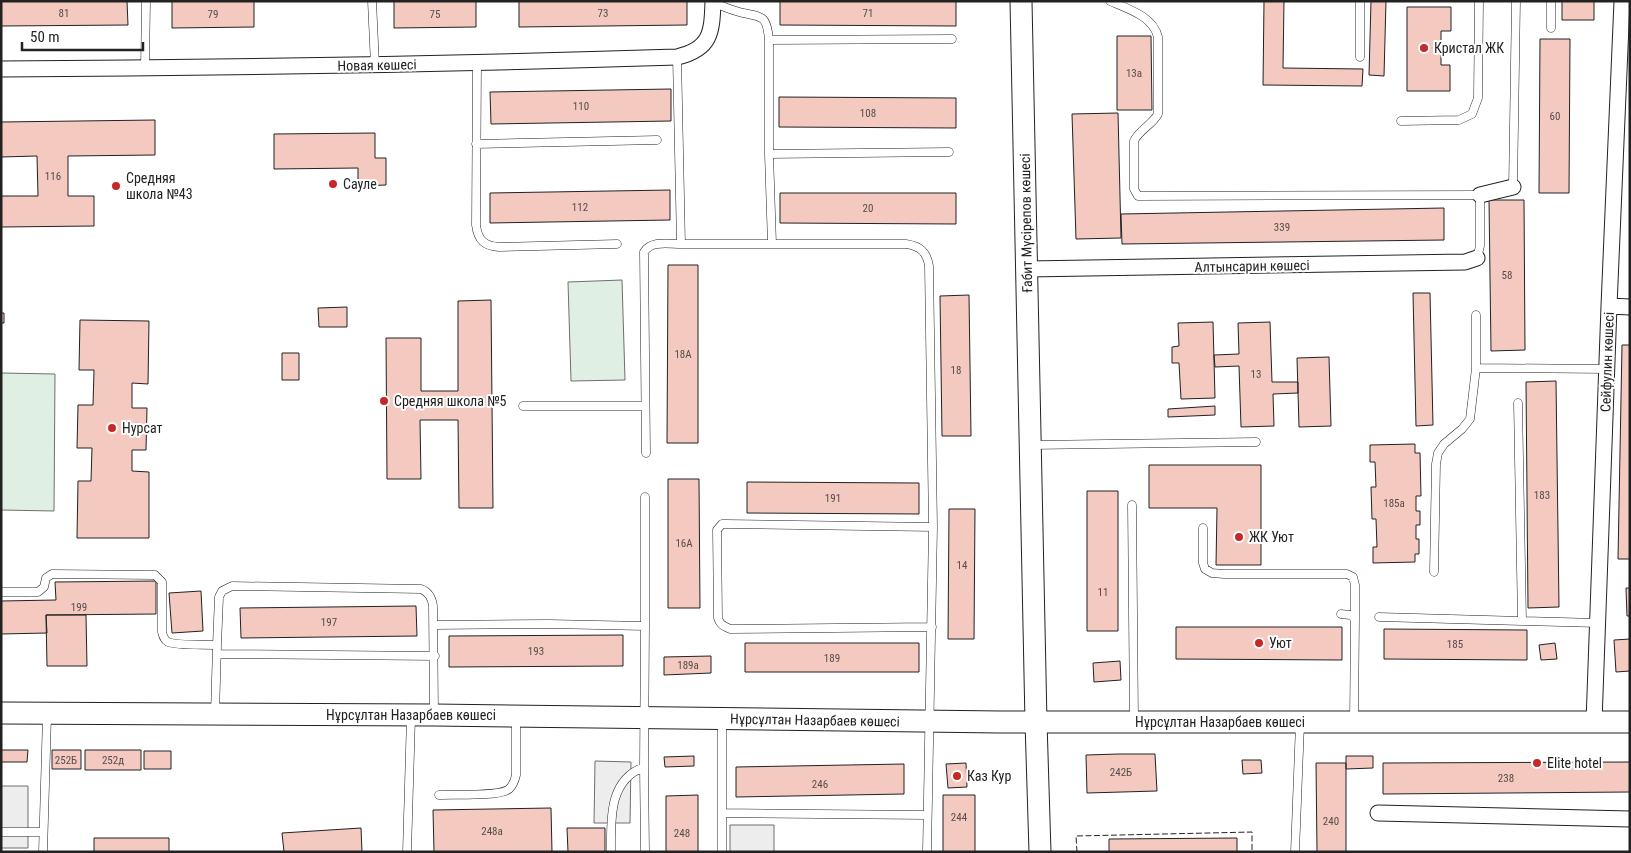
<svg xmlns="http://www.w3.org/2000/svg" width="1631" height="853" viewBox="0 0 1631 853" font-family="'Roboto Condensed',sans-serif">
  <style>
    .green { fill: #e0efe3; stroke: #6f6f6f }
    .parking { fill: #ededed; stroke: #6f6f6f }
    .building { fill: #f3c9c0; stroke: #222 }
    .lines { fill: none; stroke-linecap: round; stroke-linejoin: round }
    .lane-casing { stroke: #222; stroke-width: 9 }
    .street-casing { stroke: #222; stroke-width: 17 }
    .secondary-casing { stroke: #222; stroke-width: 23 }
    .lane { stroke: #fff; stroke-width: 8 }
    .street { stroke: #fff; stroke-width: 15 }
    .secondary { stroke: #fff; stroke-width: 21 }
    .fence { stroke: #222; stroke-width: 1; stroke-dasharray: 6 2.5; stroke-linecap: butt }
    .poi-dot { fill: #c62828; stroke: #fff; stroke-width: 2 }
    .labels { text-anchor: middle; stroke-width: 4; stroke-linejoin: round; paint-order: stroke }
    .number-label { font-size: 11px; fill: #564c4a }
    .poi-label { font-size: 14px; fill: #222; stroke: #fff; text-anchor: start }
    .street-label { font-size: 14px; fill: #222; stroke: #fff }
  </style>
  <rect width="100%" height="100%" fill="#fff"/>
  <path class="green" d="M622,280L625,380L571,381L568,282Z
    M1,373L55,374L54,511L1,510Z"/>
  <path class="parking" d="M595,761L631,762L630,823H594Z
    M1,786H28V848H1Z
    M730,825H774V852H730Z"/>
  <path class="building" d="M1,1H127L128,25L1,26Z
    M172,1H254V27L172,28Z
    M394,1H476V27L394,28Z
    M519,1H687V25L519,27Z
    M780,1H956V26L780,25Z
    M1264,1H1284L1283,68L1363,69L1362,86L1263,85Z
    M1371,1H1386L1384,76L1369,75Z
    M1562,1H1594V20H1562Z
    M1407,7H1451V31H1441V65H1450V91H1407Z
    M1117,36H1151L1152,110H1117Z
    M1540,39H1570L1569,193H1539Z
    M671,89V121L491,124L490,92Z
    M779,97L956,98V128L779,127Z
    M1118,113L1121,238L1076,239L1072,114Z
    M155,120V155L68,156V196H94V226L1,227V196H38L37,156L1,157V122Z
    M375,133V158H386V185L358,186V168L274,169V134Z
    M670,190V220L490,223V193Z
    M780,193H956V224L780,223Z
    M1489,200H1524L1525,350L1491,351Z
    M1444,208V240L1122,244L1121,214Z
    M668,265H698V443H667Z
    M1413,293H1430L1433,425L1416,426Z
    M969,295L971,436H942L940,296Z
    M491,300L493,508H459L458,420H420L421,479H387L386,338H421V391H458V301Z
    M347,307V327H319L318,308Z
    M1,313H4V323H1Z
    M80,320L149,321L148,384L132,383V408H147L146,450H132V471L149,472V538H77L78,481H91L92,448H77L78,405H93L94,370H79Z
    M1213,322L1215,398L1181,399L1179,363H1172V347L1179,346L1178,323Z
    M1270,322L1272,382H1298V393L1273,394L1274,426L1241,427L1239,366L1215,367L1214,355L1239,354L1238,323Z
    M1622,345H1630V559H1618Z
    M282,353H299V380H282Z
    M1329,357L1331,426L1299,427L1297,358Z
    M1556,381L1559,607L1528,608L1526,382Z
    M1215,406V415L1168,417V409Z
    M1415,444V453H1420L1421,496H1416V511H1420V525H1416V539H1419V554H1415V562L1373,563V547H1377L1376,519H1372L1371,487H1376L1375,462H1370V445Z
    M1149,465H1261V565H1216L1217,508H1149Z
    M668,479H699L700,608H668Z
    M747,482L919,483V514L747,513Z
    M1087,491H1118V631H1087Z
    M949,509H975L974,639H948Z
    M156,581V614L46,615L47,633L1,634V601L56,600L55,582Z
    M1626,588H1630V616H1627Z
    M201,591L203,631L172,633L169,593Z
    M416,606L417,636L241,638L240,608Z
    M46,615H86L87,666H47Z
    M1176,627H1342V660L1176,659Z
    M1384,629L1527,630V660L1384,659Z
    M623,635V666L449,667V636Z
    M1630,639V671L1616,672L1614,640Z
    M745,643H919V672H745Z
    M1555,643L1557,659L1541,660L1539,645Z
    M711,656V673L664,675V657Z
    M1120,661L1121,680L1094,682L1093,663Z
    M1,750H28L27,762H1Z
    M52,750H81V769H52Z
    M85,750H141V770H85Z
    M144,751H171V769H144Z
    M1118,754H1155L1157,791L1087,793L1086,755Z
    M694,756V766L665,767L664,757Z
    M1346,756H1373V768L1346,769Z
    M1242,760H1261L1262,773L1243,774Z
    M1630,762V792L1383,794V763Z
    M966,763L967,787L948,788L946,764Z
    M1316,763H1346V852H1317Z
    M904,764V794L736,797V767Z
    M698,795V852H666V796Z
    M943,795H975V852H943Z
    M551,808L552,852H434L433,810Z
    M361,828L362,852H284L282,833Z
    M567,828H605V852H568Z
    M94,838H169V852H94Z
    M1237,838V852H1109V839Z"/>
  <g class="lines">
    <defs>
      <path id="lane" d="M372,1L375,65
        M1110,1C1128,9 1153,16 1158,37V114C1152,125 1139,130 1134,141V189L1138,196L1480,195V246L1477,258
        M713,3C723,6 733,11 743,13C763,17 767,16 769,40L952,39
        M1551,28V1
        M769,40V154L949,152
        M1360,57V1
        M477,63L476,225C478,240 484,246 499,247L617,244
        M145,68L146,1
        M1401,121L1459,120L1472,114L1478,98L1479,1
        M476,144L657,140
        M769,154L772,244
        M1513,187L1516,1
        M681,244H906C920,246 927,252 929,266L933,527L927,852
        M1476,315V368L1607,369
        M523,406H645
        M1031,445L1256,442
        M646,453L644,252C651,240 669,244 681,244L677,57
        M1132,505L1134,720
        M1203,528V563L1205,569L1212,573L1224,574H1347L1353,577L1355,585V618
        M1434,572L1436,464L1438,453L1444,444L1462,429L1470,419L1476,368
        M1,592H38L44,587L46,578L52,574L155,575L162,582V632C163,636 164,640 168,642C177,646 206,644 217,645L215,714
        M1341,614L1350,615L1355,618L1354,722
        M1379,617L1522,621L1518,403
        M1522,621L1598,623
        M434,625L549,624L645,626L644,767C608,780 611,821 611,852
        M645,626V497
        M932,627L730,629C724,626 720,625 718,618L717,530L722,524H726L933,527
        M217,645L219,597L222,591L232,586L421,589C429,592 432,598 433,606L434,713
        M217,654L435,656
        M644,767L645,852
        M439,795C453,794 499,797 509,789C513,785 515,780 516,775V718
        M722,813L927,815
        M1,832H43
        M43,852L47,716
        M407,852L411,717
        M722,852V719
        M1295,852L1300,724"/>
      <path id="street" d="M1,69C227,68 452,64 677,57C711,49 712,33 713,1
        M1480,195L1513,187
        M1027,269L1465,262L1477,258
        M1609,306L1630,307
        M1594,722L1609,306L1622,1
        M1378,813L1630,819"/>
      <path id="secondary" d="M1021,1L1036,722L1040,852
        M1,713L434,715L1000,722H1630"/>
    </defs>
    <use href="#lane" class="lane-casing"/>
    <use href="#street" class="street-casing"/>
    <use href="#secondary" class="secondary-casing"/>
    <use href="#lane" class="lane"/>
    <use href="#street" class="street"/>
    <use href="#secondary" class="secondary"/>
    <path class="fence" d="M1077,852L1076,836L1252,832V852"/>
  </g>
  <g class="poi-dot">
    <circle cx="1424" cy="48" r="5"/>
    <circle cx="333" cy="184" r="5"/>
    <circle cx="116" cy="186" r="5"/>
    <circle cx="384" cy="401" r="5"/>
    <circle cx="112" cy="428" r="5"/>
    <circle cx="1239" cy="537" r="5"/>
    <circle cx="1259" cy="643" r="5"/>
    <circle cx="1537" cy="763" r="5"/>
    <circle cx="957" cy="776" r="5"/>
  </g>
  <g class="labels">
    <g class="number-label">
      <text x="64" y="17">81</text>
      <text x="603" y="17">73</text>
      <text x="868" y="17">71</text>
      <text x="213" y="18">79</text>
      <text x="435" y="18">75</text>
      <text x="1134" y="77">13а</text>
      <text x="581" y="110">110</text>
      <text x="868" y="117">108</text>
      <text x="1555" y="120">60</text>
      <text x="53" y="180">116</text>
      <text x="580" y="211">112</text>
      <text x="868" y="212">20</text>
      <text x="1282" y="231">339</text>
      <text x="1507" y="279">58</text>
      <text x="683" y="358">18А</text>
      <text x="956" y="374">18</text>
      <text x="1256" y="378">13</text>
      <text x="1542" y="499">183</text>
      <text x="833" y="502">191</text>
      <text x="1394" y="507">185а</text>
      <text x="684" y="547">16А</text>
      <text x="962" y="569">14</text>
      <text x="1103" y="596">11</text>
      <text x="79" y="611">199</text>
      <text x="329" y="626">197</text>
      <text x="1455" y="648">185</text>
      <text x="536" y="655">193</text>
      <text x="832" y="662">189</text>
      <text x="688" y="669">189а</text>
      <text x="66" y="764">252Б</text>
      <text x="113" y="764">252д</text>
      <text x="1121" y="776">242Б</text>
      <text x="1506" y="782">238</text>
      <text x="820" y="788">246</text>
      <text x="959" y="821">244</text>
      <text x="1331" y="825">240</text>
      <text x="492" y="835">248а</text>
      <text x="682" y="837">248</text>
    </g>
    <g class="poi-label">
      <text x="1434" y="53">Кристал ЖК</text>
      <text x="126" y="183">Средняя<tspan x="126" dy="16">школа №43</tspan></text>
      <text x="343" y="189">Сауле</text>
      <text x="394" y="406">Средняя школа №5</text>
      <text x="122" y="433">Нурсат</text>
      <text x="1249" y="542">ЖК Уют</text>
      <text x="1269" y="648">Уют</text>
      <text x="1547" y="768">Elite hotel</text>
      <text x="967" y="781">Каз Кур</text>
    </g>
    <g class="street-label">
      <text transform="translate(377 65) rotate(-1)" y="5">Новая көшесі</text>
      <text transform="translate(1026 223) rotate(-91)" y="5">Ғабит Мүсірепов көшесі</text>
      <text transform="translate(1252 266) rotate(-1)" y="5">Алтынсарин көшесі</text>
      <text transform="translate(1607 362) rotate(-88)" y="5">Сейфулин көшесі</text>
      <text x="411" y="720">Нұрсұлтан Назарбаев көшесі</text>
      <text transform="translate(815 720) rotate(1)" y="5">Нұрсұлтан Назарбаев көшесі</text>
      <text x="1220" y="727">Нұрсұлтан Назарбаев көшесі</text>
    </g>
  </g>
  <rect width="1631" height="853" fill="none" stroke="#222222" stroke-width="5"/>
  <path d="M22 42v8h121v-8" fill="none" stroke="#222222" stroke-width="2.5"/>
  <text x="30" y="42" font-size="15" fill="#222222" stroke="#ffffff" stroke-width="4" paint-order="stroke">50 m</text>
</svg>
